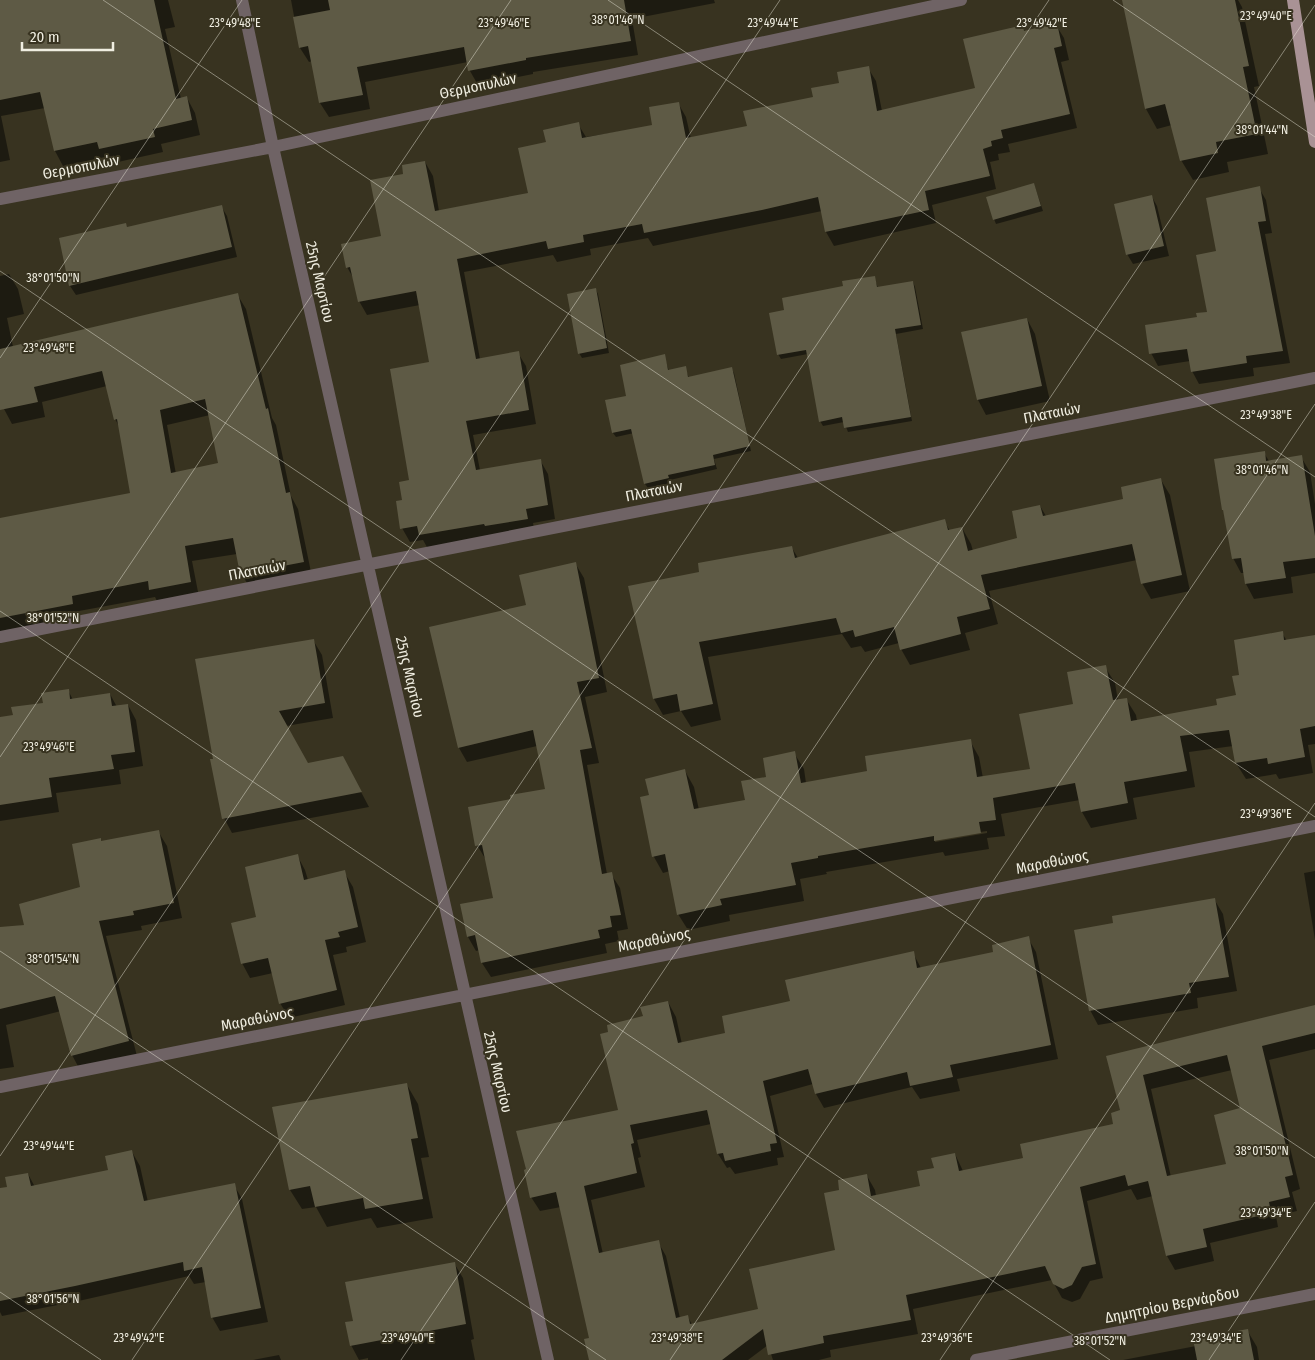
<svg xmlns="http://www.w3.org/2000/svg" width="1315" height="1360" viewBox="0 0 1315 1360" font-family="'Fira Sans Condensed',sans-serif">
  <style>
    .shadow { fill: #0007; fill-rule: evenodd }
    .building { fill: #5e5a45; fill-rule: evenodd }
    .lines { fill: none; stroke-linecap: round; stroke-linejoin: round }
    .minor { stroke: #6f6365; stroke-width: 12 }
    .major { stroke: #a99295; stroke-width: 12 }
    .ticks { fill: none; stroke: #f0eee1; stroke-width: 1; stroke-opacity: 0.45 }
    .labels { text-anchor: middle; stroke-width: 4; stroke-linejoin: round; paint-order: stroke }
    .street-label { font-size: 15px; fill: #f0eee1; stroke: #383320 }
    .ticks-label { font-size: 12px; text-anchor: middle; fill: #f0eee1; stroke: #383320; stroke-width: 4; stroke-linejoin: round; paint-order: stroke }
  </style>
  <rect width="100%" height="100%" fill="#383320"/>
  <path class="shadow" d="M28,0H168L175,27L165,29L181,99L187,98L195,113L200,135L161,144L163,152L109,164L105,157L63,166L55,151L45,108L1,116L10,160L0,162V35Z
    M291,0H714L715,3L632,19L638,55L533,72V74L478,85L470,71L468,62L365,82L370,109L329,117L320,103L312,61L309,62L300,48Z
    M1131,0H1238L1242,7L1259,86L1254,87L1268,154L1227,162L1229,172L1193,180L1181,160L1172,125L1157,129L1146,109L1123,2Z
    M1056,25L1064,38L1069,60L1061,62L1077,128L1008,144L1010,152L998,154L999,160L990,162L996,189L932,205L936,223L834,246L826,232L822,211L653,246L648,238L590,249L591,255L557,262L553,255L464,272L480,359L518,353L526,366L536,424L473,435L480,470L540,460L548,474L555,519L533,523L535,533L428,549L423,540L410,542L402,528L403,501L411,481L431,363L420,305L367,315L359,301L355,281L347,267L382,237L405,175L425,162L433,176L439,211L530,194L547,143L578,124L586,137L654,126L678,103L686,117L691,139L748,127L814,98L868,68L876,81L882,111L976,89L1022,26L1025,32Z
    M1034,184L1043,211L996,224L994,219Z
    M1259,188L1266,200L1272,233L1265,234L1290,363L1253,368L1254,376L1199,384L1192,371L1190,361L1158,366L1151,353L1198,319L1208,314L1217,252Z
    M1152,197L1157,206L1169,256L1133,264L1127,254Z
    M221,206L227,216L237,257L76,295L70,286L126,225L128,229Z
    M9,274L18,289L24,314L7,318L13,347L237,294L246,309L272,418L276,425L291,496L298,509L312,577L250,588L241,573L237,554L192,561L199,597L159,605L155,597L79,611L81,619L0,637V519L132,494L119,426L115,419L107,386L42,402L45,417L12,424L4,409L0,394V276ZM210,415L220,464L176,474L167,425Z
    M874,277L878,288L913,282L915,287L923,329L896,334L912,421L848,432L844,422L823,426L820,421L808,354L781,359L778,354L785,311Z
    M596,290L598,294L609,353L582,358L579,353Z
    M1027,319L1035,334L1050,401L986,415L978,400Z
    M664,356L669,371L685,368L689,378L731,368L734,373L751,451L714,459L717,469L670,480L671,483L648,488L645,484L634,433L616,437L613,433L606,401L628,397Z
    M1264,453L1269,461L1301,457L1310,472L1315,504V573L1291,577L1293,593L1254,599L1246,584L1244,573H1241L1233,558L1225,515L1223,510Z
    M1161,480L1170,495L1190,591L1151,599L1142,583L1137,560L989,591L998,624L965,633L970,650L910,665L901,649L899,643L865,652L861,646L851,648L842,634L708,657L721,720L691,727L681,711L663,715L654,699L629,587L701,573L792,548L798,558L944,521L950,531L962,528L971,544L973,551L1019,539L1040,506L1046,516L1124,500Z
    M575,563L584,578L607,692L585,697L599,763L587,765L607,874H611L620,888L628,929L617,931L619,941L605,944L607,953L491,977L482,963L480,950L476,951L468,937L461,905L494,899L486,860L477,845L513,800L546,790L537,746L467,762L459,748L430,628L527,606Z
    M1282,633L1287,641L1315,636V744L1308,745L1313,773L1279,779L1276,774L1246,779L1236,763L1233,746L1189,752L1195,787L1133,798L1137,819L1091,828L1082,812L1080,800L1001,814L1005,836L987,838L989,849L945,856L943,852L826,872L827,874L800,879L804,901L729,915L730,921L688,930L678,914L670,871L663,873L654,857L641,798L650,796L685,771L694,787L699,810L746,801L794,753L804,769L806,783L869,772L970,741L979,757L983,778L1031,771L1074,705L1105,667L1115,683L1118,701L1126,699L1136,715L1137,721L1219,706L1238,696L1240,676ZM987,831V833L935,842V839Z
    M313,640L322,655L333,718L286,726L307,764L351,773L369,807L232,833L224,818L214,760Z
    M68,690L73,700L110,694L117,707L128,705L136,720L143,766L119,770L121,784L56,793L59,812L0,821V729L14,716L44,704Z
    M158,831L167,846L182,918L141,926L142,930L106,936L137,1056L80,1070L72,1055L61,1011L6,1025L14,1067L0,1069V929L25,925L82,888L102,842Z
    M297,855L305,870L308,880L344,872L353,887L366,942L346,947L347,952L333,955L345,1005L289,1018L280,1003L273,973L250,978L242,963L258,918Z
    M1315,871V940L1304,873Z
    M1214,899L1223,914L1237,991L1197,998L1198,1008L1098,1025L1090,1010L1115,924Z
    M1028,938L1036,952L1058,1059L957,1079L960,1091L920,1099L912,1087L824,1108L816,1094L813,1084L770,1096L784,1157L777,1158L778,1165L735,1174L730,1167L727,1168L718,1154L711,1124L637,1140L641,1157L638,1158L645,1187L591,1200L603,1254L658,1242L666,1256L680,1318L687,1316L692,1324L760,1310L836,1251L841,1191L867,1176L875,1190L876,1196L921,1187L935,1169L955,1154L963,1171L1025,1159L1115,1125L1121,1111L1108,1057L1315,1006V1049L1269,1060L1300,1189L1292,1192L1297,1211L1276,1216L1278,1227L1210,1243L1214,1261L1175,1270L1167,1256L1153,1196L1137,1200L1131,1189L1087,1201L1103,1278L1090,1281L1080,1299L1072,1302L1062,1298L1052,1280L913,1309L918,1334L830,1350L831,1357L819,1360H773L768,1345L748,1360H590V1339L561,1207L540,1211L531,1197L620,1111L610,1033L644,1017L668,1002L676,1017L682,1044L727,1034L792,1002L913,953L921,968L995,953ZM1232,1070L1241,1109L1227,1165L1171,1177L1151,1089Z
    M407,1085L418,1104L429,1157L421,1158L433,1218L377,1228L371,1218L327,1227L316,1207L302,1209L290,1190Z
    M132,1152L140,1166L148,1202L234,1185L242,1199L268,1322L220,1331L212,1317L206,1282L194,1284L189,1276L83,1300L2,1316L0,1312V1190L8,1188L28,1174L35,1187L110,1171Z
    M454,1263L463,1278L474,1339L471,1340L475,1360H368V1358L359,1360L351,1345Z
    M1247,1330L1257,1347L1259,1360H1123L1196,1346Z
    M279,1355L281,1360H253Z"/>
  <path class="building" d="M0,0H154L176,99L187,96L192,120L153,129L155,137L99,149L97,142L54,151L40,92L0,100Z
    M328,0H624L631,41L526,58V60L468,71L464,47L357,67L363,95L319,103L308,46L299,48L293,17L330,10Z
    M1122,0H1235L1249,66L1243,67L1257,134L1216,142L1218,153L1180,161L1165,104L1145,109Z
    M1057,23L1062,46L1054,48L1070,114L1001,130L1003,138L991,141L992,146L983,149L990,176L925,191L929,210L825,232L818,197L762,210L644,233L642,224L583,235L584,242L548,249L546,241L457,259L476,359L519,351L529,410L466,421L476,470L541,459L548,505L526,509L528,519L485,526L484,524L419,535L417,526L400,529L396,501L402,500L399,482L409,480L390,369L429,362L416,291L358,302L350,267L346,268L341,244L381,236L370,180L403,174L402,165L425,161L435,211L528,193L518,148L546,142L543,130L579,122L582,138L652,125L649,107L679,102L686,138L747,126L743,111L813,97L811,88L839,83L837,72L869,66L877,111L975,88L963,39L1023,25L1024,31Z
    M1034,183L1041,206L993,220L986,197Z
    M1260,186L1266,221L1258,222L1283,351L1246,356L1247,363L1191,372L1187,349L1149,354L1145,325L1197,317L1196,313L1207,312L1196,255L1216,251L1206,198Z
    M1152,195L1164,246L1126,255L1114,204Z
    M222,205L232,247L69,286L59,238L126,223L127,227Z
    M875,276L877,287L913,281L921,325L895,329L911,417L844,428L842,417L819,422L806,350L777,355L769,313L784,310L782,298L843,286L842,281Z
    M596,288L607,348L578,354L567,294Z
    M238,293L266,409L268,408L286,493L290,492L304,562L240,574L233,538L185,546L191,582L149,590L148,581L72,596L73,604L0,618V518L130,493L117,419L114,420L102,371L34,387L38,402L0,410V349ZM205,399L218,463L171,473L160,410Z
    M1027,318L1042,386L977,400L961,332Z
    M665,354L668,370L686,366L688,377L732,367L750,446L713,455L715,465L668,475L669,478L644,484L631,429L612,433L605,400L626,396L620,365Z
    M1265,451L1266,461L1302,455L1315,536V558L1283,562L1286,578L1245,584L1241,558L1232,559L1223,510H1222L1214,459Z
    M1161,478L1182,575L1141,584L1132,544L981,575L990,609L957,617L961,634L900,650L894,627L855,637L853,630L841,633L836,618L699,642L713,704L680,711L677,694L653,699L628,586L699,572L698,563L792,546L795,558L945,519L948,530L962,527L968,551L1017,538L1012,511L1040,505L1043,516L1123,499L1121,487Z
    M576,562L599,678L577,682L592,748L580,750L602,874L612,872L621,915L610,916L612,927L598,930L600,938L481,963L475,935L467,937L460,904L493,898L482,845L475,846L468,807L511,799L510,795L545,789L533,730L458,748L429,627L526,605L519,575Z
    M1283,631L1284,640L1315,635V726L1300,729L1305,757L1268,764L1267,758L1235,763L1229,730L1180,736L1187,771L1124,782L1128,803L1081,812L1075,783L993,798L996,820L979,822L981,833L934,841V836L818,856V858L791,863L796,885L720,899L722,905L677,915L665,854L652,857L640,797L649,795L645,779L685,769L694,809L745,800L741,781L766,777L763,758L795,751L801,783L867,771L865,756L971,739L977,777L1030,769L1019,714L1073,704L1067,672L1106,665L1113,700L1127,698L1131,721L1217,705L1216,699L1236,695L1232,676L1239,675L1234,640Z
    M314,639L325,703L279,711L308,763L343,756L362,792L222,819L210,759H213L195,659Z
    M69,689L70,699L110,693L112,706L128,704L135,752L111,755L114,769L49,778L52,797L0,805V717L13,715L11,707L43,703L41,693Z
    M159,830L174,903L133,911L134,915L99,921L129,1041L71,1056L55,996L0,1009V927L24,925L19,904L80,887L72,844L101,838V841Z
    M298,854L304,880L345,870L358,927L338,932L340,937L325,940L337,990L279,1004L268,958L241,964L231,923L256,917L245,867Z
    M1215,898L1229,977L1189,983L1191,993L1089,1011L1074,930L1113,923L1112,916Z
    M1029,936L1051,1045L950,1065L953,1077L910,1086L907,1072L815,1094L808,1069L763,1081L777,1143L770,1144L771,1151L725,1161L723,1153L717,1154L707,1110L630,1125L634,1143L631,1144L637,1173L584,1186L599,1253L659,1240L676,1318L688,1315L690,1324L758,1309L749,1269L835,1250L824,1193L839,1190L838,1180L867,1174L871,1196L920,1186L917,1171L934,1168L931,1158L955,1153L959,1171L1023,1158L1020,1144L1113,1124L1111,1113L1120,1110L1106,1056L1315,1005V1033L1262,1046L1293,1175L1285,1177L1290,1197L1269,1202L1271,1213L1203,1229L1207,1247L1166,1256L1148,1181L1128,1186L1125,1175L1080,1187L1096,1264L1082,1267L1072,1285L1063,1289L1053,1284L1045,1266L906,1295L911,1320L823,1336L824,1343L768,1355L763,1329L722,1360H589L584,1339L589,1338L556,1192L530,1198L524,1170L526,1169L516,1131L618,1110L600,1034L608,1032L607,1025L643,1016L640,1007L668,1001L678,1043L725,1033L722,1016L790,1001L785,980L914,951L917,968L993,952L992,945ZM1227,1055L1240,1108L1214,1115L1226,1164L1167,1176L1143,1075Z
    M407,1083L418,1138L411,1139L423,1199L365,1209L363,1198L315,1207L310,1186L289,1190L272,1107Z
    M132,1150L144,1201L235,1183L261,1308L211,1318L202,1267L184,1271L183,1262L75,1286L0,1301V1188L7,1187L5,1177L28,1173L31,1186L108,1170L105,1156Z
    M455,1262L466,1324L350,1346L345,1322L353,1321L345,1282Z
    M1248,1329L1254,1360H1197L1193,1339Z"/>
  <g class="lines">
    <path class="minor" d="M242,0L273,147L548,1360
      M0,199L273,147L961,0
      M0,637L1315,378
      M0,1087L1315,826
      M976,1360L1315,1294"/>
    <path class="major" d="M1293,0L1315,142"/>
  </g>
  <path class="ticks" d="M103,0L1315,817M608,0L1315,477M1113,0L1315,137M0,271L1315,1158M0,358L242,0M0,611L1110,1360M0,757L511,0M0,951L606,1360M0,1156L780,0M0,1292L101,1360M132,1360L1049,0M401,1360L1315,5M670,1360L1315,404M940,1360L1315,803M1209,1360L1315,1202"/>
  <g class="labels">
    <g class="street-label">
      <text transform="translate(478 86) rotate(-12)" y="5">Θερμοπυλών</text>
      <text transform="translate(81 167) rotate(-11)" y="5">Θερμοπυλών</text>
      <text transform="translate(320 282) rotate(77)" y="5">25ης Μαρτίου</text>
      <text transform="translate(1052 413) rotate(-11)" y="5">Πλαταιών</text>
      <text transform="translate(654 491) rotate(-11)" y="5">Πλαταιών</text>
      <text transform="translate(257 570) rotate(-11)" y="5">Πλαταιών</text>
      <text transform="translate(410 677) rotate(77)" y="5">25ης Μαρτίου</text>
      <text transform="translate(1052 862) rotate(-11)" y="5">Μαραθώνος</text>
      <text transform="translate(654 940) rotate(-11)" y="5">Μαραθώνος</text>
      <text transform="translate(257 1019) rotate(-11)" y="5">Μαραθώνος</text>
      <text transform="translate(498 1072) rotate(77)" y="5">25ης Μαρτίου</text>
      <text transform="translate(1172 1305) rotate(-11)" y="5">Δημητρίου Βερνάρδου</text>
    </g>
  </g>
  <g class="ticks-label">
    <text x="1266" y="20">23°49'40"E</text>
    <text x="618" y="24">38°01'46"N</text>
    <text x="235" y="27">23°49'48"E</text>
    <text x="504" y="27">23°49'46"E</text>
    <text x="773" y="27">23°49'44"E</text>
    <text x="1042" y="27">23°49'42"E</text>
    <text x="1262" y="134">38°01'44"N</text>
    <text x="53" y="282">38°01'50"N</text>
    <text x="49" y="352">23°49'48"E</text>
    <text x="1266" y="419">23°49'38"E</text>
    <text x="1262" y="474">38°01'46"N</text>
    <text x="53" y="622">38°01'52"N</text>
    <text x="49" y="751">23°49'46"E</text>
    <text x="1266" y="818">23°49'36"E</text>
    <text x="53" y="963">38°01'54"N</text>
    <text x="49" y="1150">23°49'44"E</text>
    <text x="1262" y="1155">38°01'50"N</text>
    <text x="1266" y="1217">23°49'34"E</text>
    <text x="53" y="1303">38°01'56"N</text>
    <text x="139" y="1342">23°49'42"E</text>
    <text x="408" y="1342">23°49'40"E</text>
    <text x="677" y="1342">23°49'38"E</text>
    <text x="947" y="1342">23°49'36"E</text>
    <text x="1216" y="1342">23°49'34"E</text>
    <text x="1100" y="1345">38°01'52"N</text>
  </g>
  <path d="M22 42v8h91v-8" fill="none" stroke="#f0eee1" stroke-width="2.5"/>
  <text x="30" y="42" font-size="15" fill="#f0eee1" stroke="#383320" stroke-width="4" paint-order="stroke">20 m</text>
</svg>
